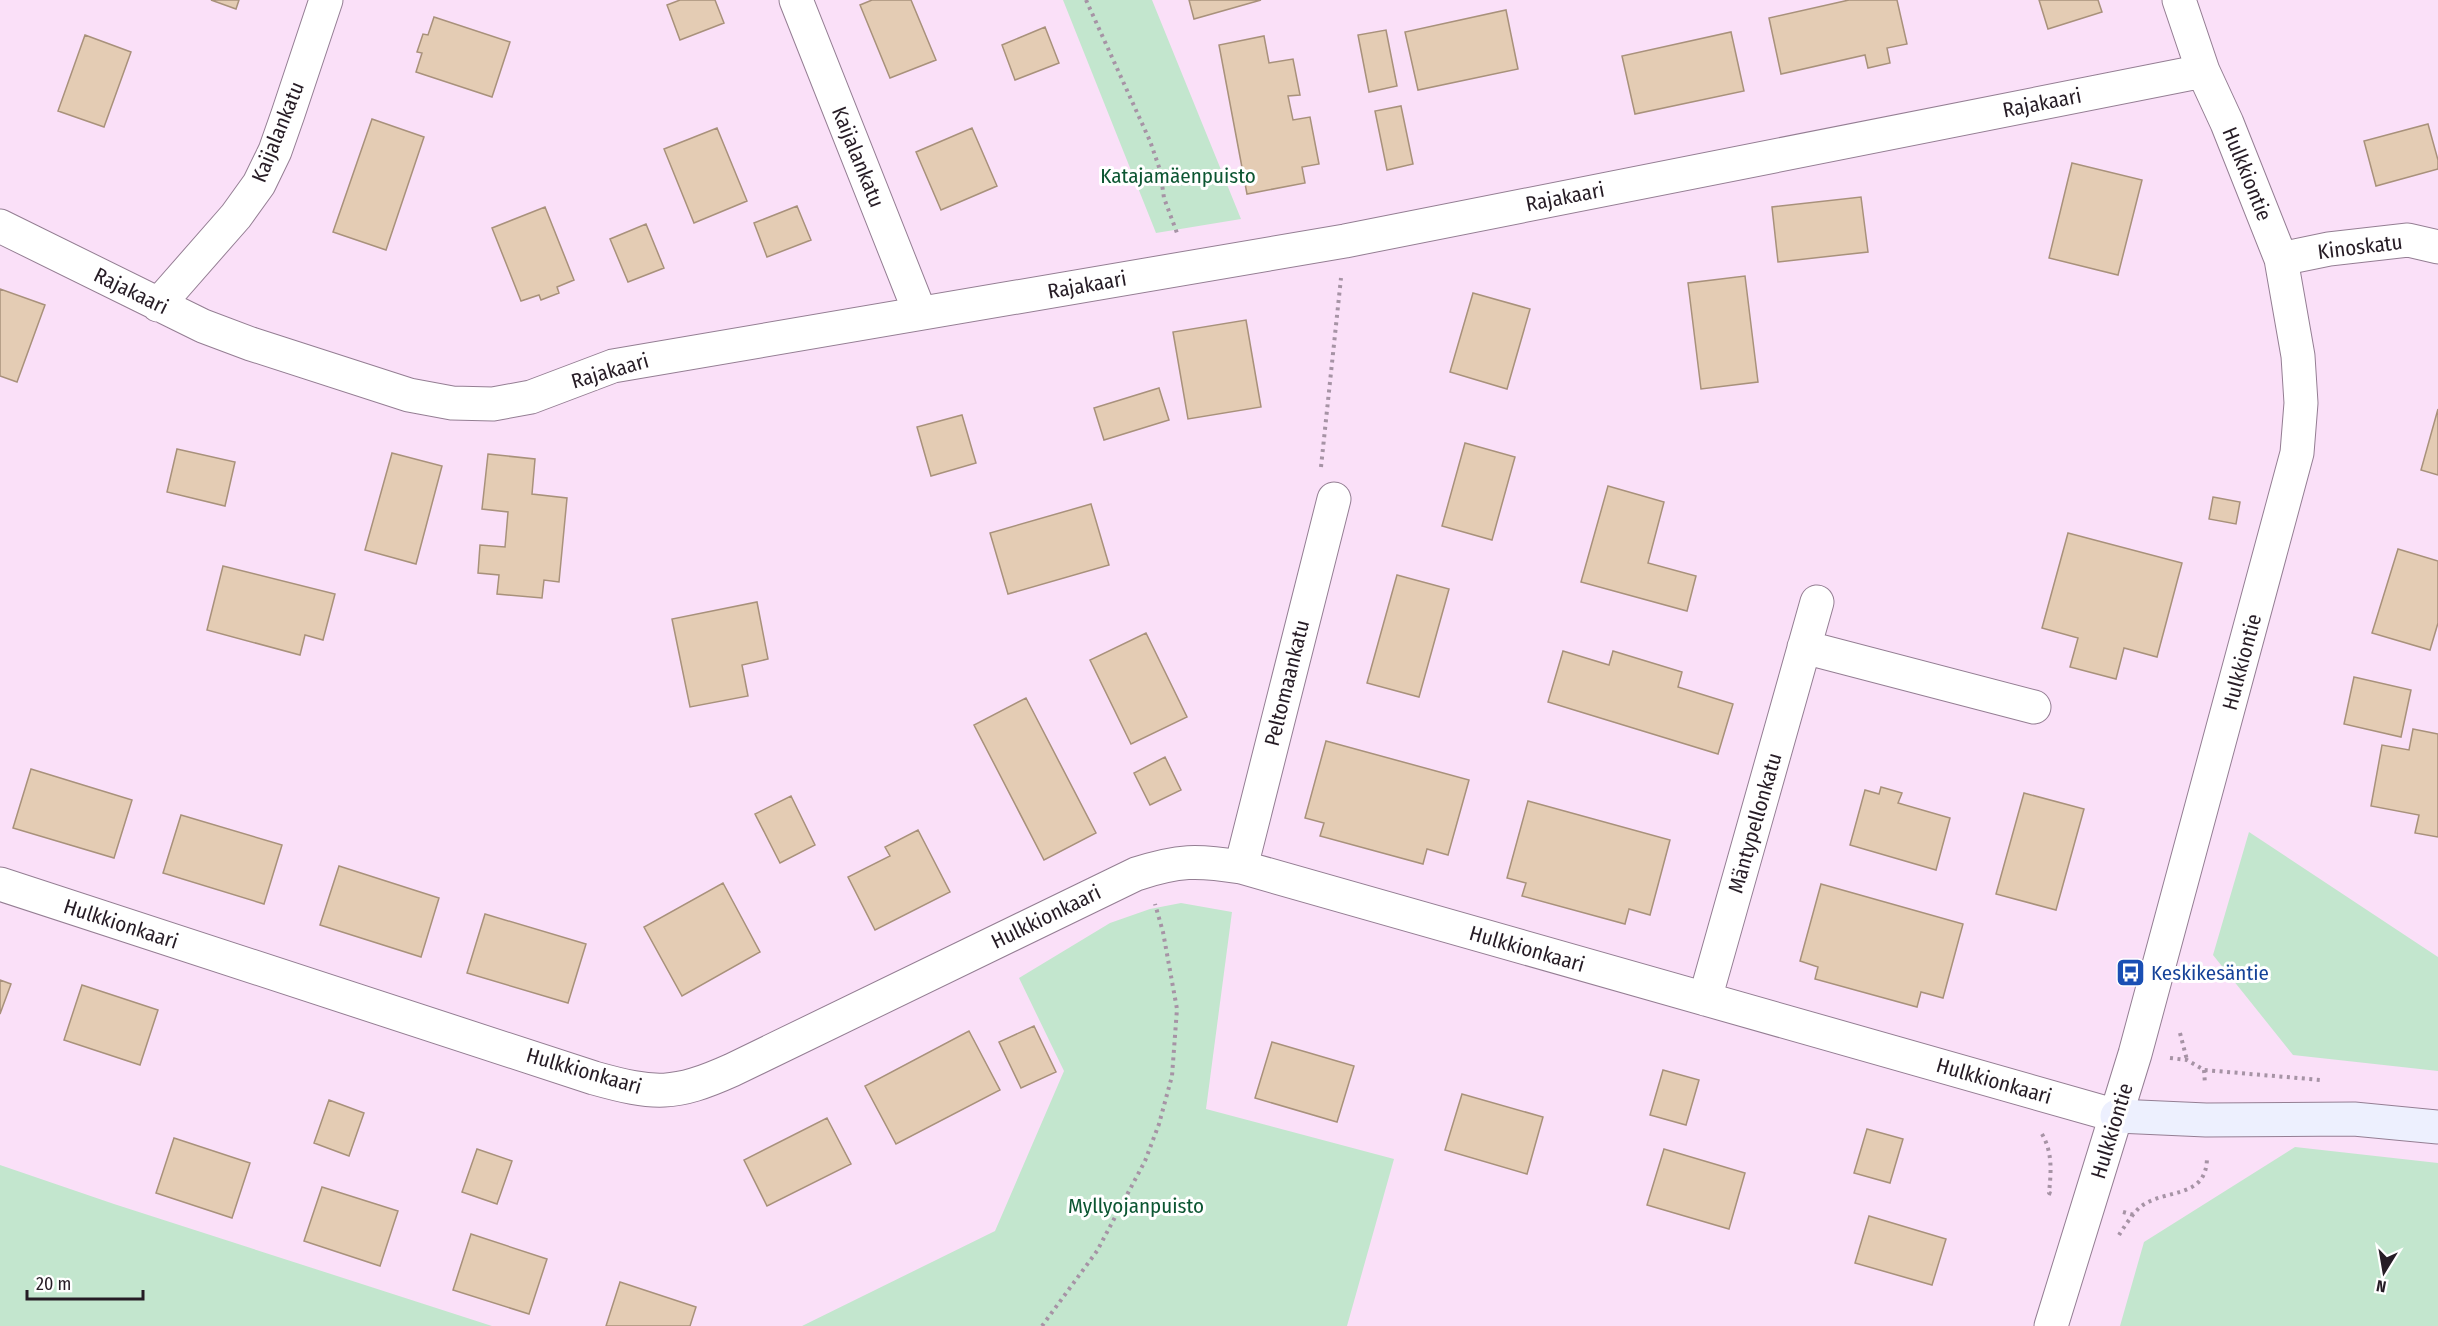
<svg xmlns="http://www.w3.org/2000/svg" width="2438" height="1326" viewBox="0 0 2438 1326" font-family="'Fira Sans Condensed',sans-serif">
  <style>
    .green { fill: #c3e6ce }
    .building { fill: #e4ccb4; stroke: #a8917b; stroke-width: 1.5 }
    .lines { fill: none; stroke-linecap: round; stroke-linejoin: round }
    .street-casing { stroke: #947e93; stroke-width: 35 }
    .secondary-casing { stroke: #947e93; stroke-width: 35 }
    .path { stroke: #a693a5; stroke-width: 4; stroke-dasharray: 3 4.5; stroke-linecap: butt }
    .street { stroke: #fff; stroke-width: 33 }
    .secondary { stroke: #edf0fe; stroke-width: 33 }
    .labels { text-anchor: middle; stroke-width: 6; stroke-linejoin: round; paint-order: stroke }
    .street-label { font-size: 21px; fill: #261c25; stroke: #fff }
    .park-label { font-size: 21px; fill: #0c5632; stroke: #fff }
    .transit-label { font-size: 21px; fill: #164399; stroke: #fff; text-anchor: start }
  </style>
  <rect width="100%" height="100%" fill="#fae0f8"/>
  <path class="green" d="M1063,0H1152L1241,219L1156,233Z
    M2249,832L2438,957V1071L2293,1055L2213,955Z
    M1181,903L1232,912L1206,1109L1394,1159L1347,1326H802L995,1231L1064,1071L1019,978L1110,923L1150,909Z
    M2295,1147L2438,1163V1326H2120L2144,1242Z
    M0,1165L114,1204L492,1326H0Z"/>
  <path class="building" d="M211,0H239L236,9Z
    M680,0H715L724,23L680,40L667,5Z
    M872,0H911L936,60L890,78L860,5Z
    M1189,0H1261L1194,19Z
    M1849,0H1897L1907,44L1887,48L1890,63L1868,68L1865,55L1781,74L1769,18Z
    M2039,0H2098L2102,12L2048,29Z
    M1506,10L1518,69L1418,90L1405,32Z
    M434,17L510,42L492,97L416,72L422,53L417,52L423,34L428,35Z
    M1045,27L1059,63L1015,80L1002,45Z
    M1386,30L1397,86L1369,92L1358,35Z
    M1731,32L1744,91L1635,114L1622,56Z
    M85,35L131,52L104,127L58,111Z
    M1264,36L1269,63L1293,59L1300,95L1288,96L1293,120L1310,117L1319,164L1302,167L1305,183L1247,194L1219,45Z
    M1401,106L1413,164L1387,170L1375,111Z
    M372,119L424,137L386,250L333,232Z
    M2428,124L2438,160V169L2376,186L2364,141Z
    M717,128L747,201L694,223L664,149Z
    M972,128L997,186L941,210L916,152Z
    M2072,163L2142,180L2118,275L2049,258Z
    M1861,197L1868,252L1778,262L1772,207Z
    M797,206L811,240L767,257L754,223Z
    M545,207L574,280L557,287L559,293L541,300L539,295L521,301L492,228Z
    M646,224L664,268L628,282L610,239Z
    M1745,276L1758,382L1701,389L1688,283Z
    M0,289L45,305L17,382L0,376Z
    M1473,293L1530,309L1507,389L1450,372Z
    M1246,320L1261,407L1188,419L1173,332Z
    M1159,388L1169,420L1104,440L1094,408Z
    M2438,409V475L2421,470Z
    M962,415L976,463L931,476L917,427Z
    M1465,443L1515,457L1492,540L1442,526Z
    M177,449L235,462L225,506L167,492Z
    M392,453L442,466L416,564L365,550Z
    M488,454L535,459L532,494L567,498L559,582L544,580L542,598L497,594L499,575L478,573L480,545L505,547L508,512L482,509Z
    M1608,486L1664,502L1648,563L1696,576L1687,611L1581,582Z
    M2213,497L2240,502L2236,524L2209,519Z
    M1091,504L1109,565L1008,594L990,533Z
    M2068,533L2182,563L2157,657L2124,648L2116,679L2070,667L2078,638L2042,628Z
    M2398,549L2438,561V623L2430,650L2372,633Z
    M223,566L335,594L323,640L305,635L300,655L207,630Z
    M1397,575L1449,589L1419,697L1367,683Z
    M757,602L768,659L742,665L748,696L690,707L672,619Z
    M1146,633L1187,717L1131,744L1090,660Z
    M1563,651L1609,665L1613,651L1682,672L1678,687L1733,704L1718,754L1548,702Z
    M2354,677L2411,690L2401,737L2344,724Z
    M1026,698L1096,833L1044,860L974,725Z
    M2413,729L2438,734V837L2415,833L2419,815L2371,806L2382,745L2409,750Z
    M1326,741L1469,780L1448,855L1427,849L1423,864L1320,836L1324,823L1305,818Z
    M1165,757L1181,790L1150,805L1134,773Z
    M31,769L132,800L114,858L13,828Z
    M1881,787L1902,793L1898,803L1950,818L1936,870L1850,845L1865,790L1879,794Z
    M2024,793L2084,809L2056,910L1996,894Z
    M791,796L815,845L780,863L755,814Z
    M1528,801L1670,840L1650,915L1629,909L1625,924L1522,896L1526,883L1507,878Z
    M181,815L282,845L264,904L163,873Z
    M918,830L950,892L875,930L848,877L890,856L885,847Z
    M339,866L439,898L421,957L320,925Z
    M723,883L760,952L682,996L644,927Z
    M1821,884L1963,924L1943,998L1921,992L1917,1007L1815,979L1818,967L1800,961Z
    M485,914L586,944L568,1003L467,973Z
    M0,980L11,984L0,1014Z
    M82,985L158,1010L140,1065L64,1040Z
    M1034,1026L1056,1072L1021,1088L999,1042Z
    M969,1031L1000,1090L896,1144L865,1086Z
    M1272,1042L1354,1066L1337,1122L1255,1098Z
    M1663,1070L1699,1080L1686,1125L1650,1115Z
    M1462,1094L1543,1117L1527,1174L1445,1150Z
    M329,1100L364,1113L349,1156L314,1143Z
    M827,1118L851,1164L767,1206L744,1160Z
    M1867,1129L1903,1139L1890,1183L1854,1173Z
    M174,1138L250,1163L232,1218L156,1193Z
    M477,1149L512,1161L497,1204L462,1192Z
    M1664,1149L1745,1173L1729,1229L1647,1205Z
    M322,1187L398,1211L380,1266L304,1241Z
    M1869,1216L1946,1239L1932,1285L1855,1263Z
    M471,1234L547,1259L529,1314L453,1290Z
    M620,1282L696,1307L690,1326H606Z"/>
  <g class="lines">
    <defs>
      <path id="street" d="M796,0L920,313
        M0,226L203,326L251,344L409,395L452,403L493,404L531,397L613,366L1345,241L2203,71
        M2281,259L2329,249L2408,240L2438,247
        M158,305L236,216L259,184L275,151L288,114L326,0
        M1804,647L2034,707
        M1241,867L1334,499
        M0,884L594,1078C655,1095 674,1096 732,1070L1136,874C1179,860 1197,860 1241,867L2117,1116
        M1705,999L1817,602
        M2051,1326L2135,1054L2297,453L2301,403L2298,356L2281,259L2227,123L2203,71L2179,0"/>
      <path id="secondary" d="M2117,1116L2206,1120L2354,1119L2438,1127"/>
    </defs>
    <use href="#street" class="street-casing"/>
    <use href="#secondary" class="secondary-casing"/>
    <path class="path" d="M1086,0L1150,141L1160,170L1164,198L1177,233
      M1321,467L1341,278
      M2180,1033L2187,1060
      M2170,1058L2187,1060L2204,1070L2321,1080
      M2204,1070L2205,1084
      M2042,1134C2053,1153 2051,1173 2049,1193L2055,1195
      M2123,1212L2134,1215
      M2119,1235C2124,1227 2132,1215 2139,1208C2164,1187 2207,1201 2207,1157
      M1042,1326L1097,1251L1145,1161L1159,1124L1172,1076L1177,1009L1163,932L1155,904"/>
    <use href="#street" class="street"/>
    <use href="#secondary" class="secondary"/>
  </g>
  <defs>
    <symbol id="bus-square" viewBox="-11 -11 22 22"><rect x="-9" y="-9" width="18" height="18" rx="4" fill="#1a4fb4" stroke="#fff"/><path d="M-5-6H5V4H4V6H2V4H-2V6H-4V4H-5ZM-3.5-4V0h7V-4ZM-3.5 1.2v1.5H-2V1.2ZM2 1.2v1.5H3.5V1.2Z" fill="#fff"/></symbol>
  </defs>
  <g fill-rule="evenodd">
    <use href="#bus-square" x="2114" y="956" width="33" height="33"/>
  </g>
  <g class="labels">
    <g class="street-label">
      <text transform="translate(2042 103) rotate(-11)" y="7">Rajakaari</text>
      <text transform="translate(278 132) rotate(-68)" y="7">Kaijalankatu</text>
      <text transform="translate(858 157) rotate(68)" y="7">Kaijalankatu</text>
      <text transform="translate(2247 174) rotate(68)" y="7">Hulkkiontie</text>
      <text transform="translate(1565 197) rotate(-11)" y="7">Rajakaari</text>
      <text transform="translate(2360 247) rotate(-7)" y="7">Kinoskatu</text>
      <text transform="translate(1087 285) rotate(-10)" y="7">Rajakaari</text>
      <text transform="translate(131 291) rotate(26)" y="7">Rajakaari</text>
      <text transform="translate(610 371) rotate(-16)" y="7">Rajakaari</text>
      <text transform="translate(2242 662) rotate(-75)" y="7">Hulkkiontie</text>
      <text transform="translate(1287 683) rotate(-76)" y="7">Peltomaankatu</text>
      <text transform="translate(1755 823) rotate(-74)" y="7">Mäntypellonkatu</text>
      <text transform="translate(1046 917) rotate(-26)" y="7">Hulkkionkaari</text>
      <text transform="translate(121 924) rotate(18)" y="7">Hulkkionkaari</text>
      <text transform="translate(1527 949) rotate(16)" y="7">Hulkkionkaari</text>
      <text transform="translate(584 1071) rotate(16)" y="7">Hulkkionkaari</text>
      <text transform="translate(1994 1081) rotate(16)" y="7">Hulkkionkaari</text>
      <text transform="translate(2112 1131) rotate(-73)" y="7">Hulkkiontie</text>
    </g>
    <g class="park-label">
      <text x="1178" y="183">Katajamäenpuisto</text>
      <text x="1136" y="1213">Myllyojanpuisto</text>
    </g>
    <g class="transit-label">
      <text x="2151" y="980">Keskikesäntie</text>
    </g>
  </g>
  <g transform="translate(2384 1272) rotate(191)" stroke="#ffffff" stroke-width="4.5" paint-order="stroke">
  <path d="M0-4.5L10 22L0 15L-10 22Z" fill="#261c25"/>
  <text y="-9" font-size="16" font-weight="bold" text-anchor="middle" fill="#261c25">N</text>
  </g>
  <path d="M27 1290v9h116v-9" fill="none" stroke="#261c25" stroke-width="3"/>
  <text x="36" y="1290" font-size="18" fill="#261c25" stroke="#ffffff" stroke-width="4.5" paint-order="stroke">20 m</text>
</svg>
